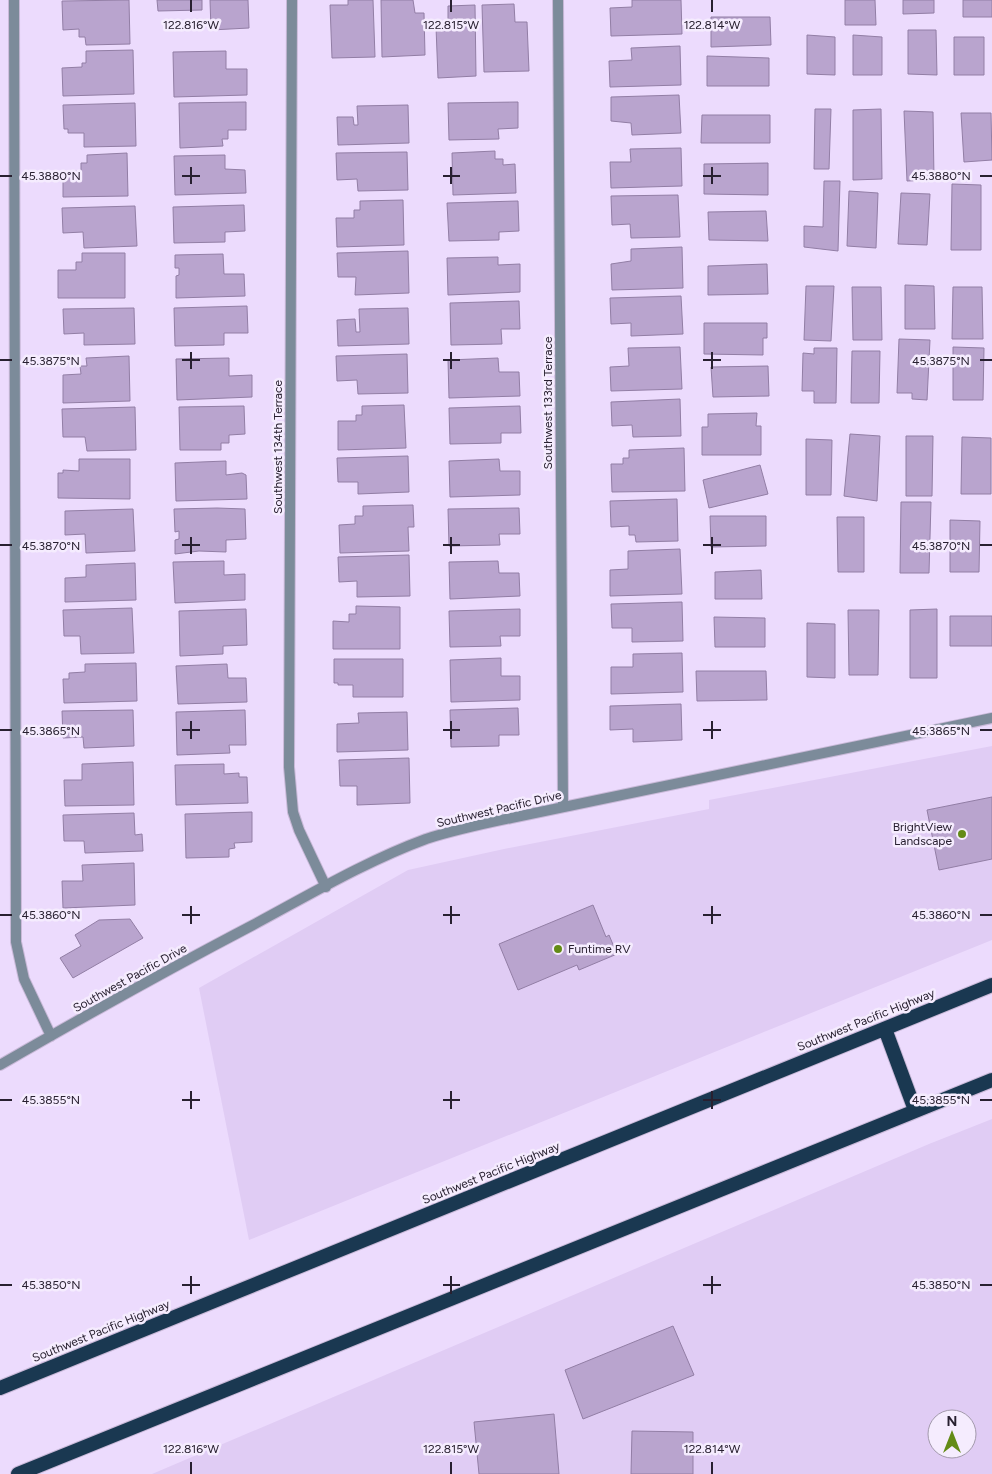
<svg xmlns="http://www.w3.org/2000/svg" width="992" height="1474" viewBox="0 0 992 1474" font-family="Figtree,sans-serif">
  <style>
    .built { fill: #e0ccf4; fill-rule: evenodd }
    .building { fill: #b9a4ce; stroke: #927ea5 }
    .lines { fill: none; stroke-linecap: round; stroke-linejoin: round }
    .minor-casing { stroke: #c9b9d8; stroke-width: 12 }
    .trunk-casing { stroke: #c9b9d8; stroke-width: 16 }
    .minor { stroke: #7c8b9a; stroke-width: 10 }
    .trunk { stroke: #1a3851; stroke-width: 14 }
    .ticks { fill: none; stroke: #282030; stroke-width: 2 }
    .poi-dot { fill: #638b17; stroke: #f5ecfe; stroke-width: 2 }
    .labels { text-anchor: middle; stroke-width: 5; stroke-linejoin: round; paint-order: stroke }
    .street-label { font-size: 12px; fill: #282030; stroke: #f5ecfe }
    .poi-label { font-size: 12px; fill: #282030; stroke: #f5ecfe; text-anchor: end }
    .ticks-label { font-size: 12px; text-anchor: middle; fill: #282030; stroke: #f5ecfe; stroke-width: 5; stroke-linejoin: round; paint-order: stroke }
  </style>
  <rect width="100%" height="100%" fill="#ecdbfd"/>
  <path class="built" d="M992,746V940L249,1240L199,988L408,870L504,849L709,809V800Z
    M992,1119V1474H152L929,1144ZM937,1419H967V1449H937Z"/>
  <path class="building" d="M129,0L130,44L86,45L85,37H79V29L63,30L62,1Z
    M157,0H202V10L158,11Z
    M210,0H248L249,28L211,30Z
    M348,0H373L375,57L332,58L330,5H348Z
    M381,0H413L415,13H424L425,55L382,57Z
    M632,0H681L682,34L611,36L610,8L632,7Z
    M845,0H875L876,25H845Z
    M903,0H934V13L903,14Z
    M963,0H992V17H963Z
    M514,4L515,22H527L529,71L484,72L482,5Z
    M475,5L476,76L438,78L436,27H448V6Z
    M711,17H770L771,45L711,47Z
    M908,30H936L937,75L908,74Z
    M807,35L835,37V75L807,74Z
    M853,35L882,37V75H853Z
    M954,37H984V75H954Z
    M680,46L681,85L610,87L609,61L632,60L631,48Z
    M133,50L134,94L63,96L62,68L82,67V63H86V51Z
    M226,51V69H247V95L174,97L173,52Z
    M707,56L769,58V86H707Z
    M679,95L681,133L632,135L631,123L611,121V97Z
    M246,102V130H228V139H222L223,146L180,148L179,103Z
    M518,102V128L498,129L499,139L449,140L448,103Z
    M135,103L136,146L84,147V133H68V129H64L63,105Z
    M408,105L409,143L338,145L337,117H353L354,125H358L357,106Z
    M815,109H831L829,169H814Z
    M881,109L882,179L853,180V110Z
    M904,111L933,112L934,180L907,181Z
    M961,113H991L992,160L964,162Z
    M702,115H770V143H701Z
    M681,148L682,186L611,188L610,162H631L630,149Z
    M495,151V159H503V165L515,164L516,193L453,195L452,153Z
    M407,152L408,190L358,191L357,179L337,180L336,153Z
    M127,153L128,196L63,197V172L81,171V163H87V155Z
    M225,155V169L245,170L246,193L175,195L174,156Z
    M768,163V195L704,194V164Z
    M824,181H840L838,251L804,247V226L823,227Z
    M952,184L981,185V250H951Z
    M849,191L878,193L876,248L847,246Z
    M901,193L930,194L927,245L898,244Z
    M678,195L680,237L631,238L630,224L612,225L611,196Z
    M403,200L404,245L337,247L336,218H354V210H360V201Z
    M518,201L519,231L499,232V240L449,241L447,203Z
    M244,205L245,231L225,232V242L174,243L173,207Z
    M135,206L137,246L84,248L83,232L63,233L62,208Z
    M766,211L768,241L709,240L708,212Z
    M682,247L683,288L612,290L611,264L631,261V249Z
    M408,251L409,293L355,295L356,277H338L337,253Z
    M82,253H125V298H58V270H76V262H82Z
    M223,254L224,274H244L245,296L176,298V276L179,275V268H175V255Z
    M498,257V265L520,264V292L448,295L447,258Z
    M767,264L768,294L708,295V266Z
    M905,285L934,286L935,329H905Z
    M806,286H834L831,341L804,340Z
    M852,287H881L882,340H853Z
    M953,287H982L983,339H952Z
    M681,296L683,334L631,336V323L611,324L610,298Z
    M519,301L520,329H501L502,344L451,345L450,303Z
    M247,306L248,333H224V345L175,346L174,308Z
    M134,308L135,344L84,345V333L64,334L63,309Z
    M408,308L409,344L338,346L337,320L355,319L356,332H360L359,309Z
    M704,323H767V338H763V355L704,354Z
    M899,339L930,340L927,400L912,399V393H897Z
    M680,347L682,389L611,391L610,367L629,366L628,348Z
    M953,347L984,348L983,400H953Z
    M814,348H837L836,403H814V391H802L803,353L814,354Z
    M852,351H880L879,403H851Z
    M407,354L408,393L358,394L357,380L337,381L336,356Z
    M129,356L130,401L63,403V375L81,374L80,366H87L86,358Z
    M229,358V376L252,375V397L177,400L176,359Z
    M498,358L499,372H519L520,396L449,398L448,360Z
    M768,366L769,396L713,397L711,367Z
    M680,399L681,436L633,437L632,425L612,426L611,402Z
    M404,405L406,448L338,450V421H356V415H362V406Z
    M244,406L245,434L229,435V443H221V450H180L179,407Z
    M520,406L521,433H501V443L450,444L449,408Z
    M135,407L136,450L87,451L85,437H63L62,409Z
    M757,413L756,426H761V455H702V427H708V414Z
    M850,434L880,436L877,501L844,496Z
    M906,436H933L932,496H906Z
    M962,437L991,438V494H961Z
    M806,439L832,440L831,495H806Z
    M684,448L685,491L612,492L611,464H623V458H629V450Z
    M408,456L409,492L358,494V482H338L337,458Z
    M79,459H130V499L58,498V473H63V470L79,471Z
    M499,459L500,471H520V495L450,497L449,461Z
    M226,461V475L242,473L246,475L247,499L176,501L175,463Z
    M760,465L768,494L709,508L703,480Z
    M677,499L678,541L636,542L635,535H629V526L611,527L610,501Z
    M901,502H931L929,573H900Z
    M413,505L414,527H408L409,551L340,553L339,525L355,524V516H363V506Z
    M217,508L245,509L246,539L226,540V552L199,551L175,554V540L179,539V531L175,532L174,509Z
    M519,508L520,534H499L500,545L449,546L448,509Z
    M133,509L135,551L86,553L85,534L65,535V511Z
    M710,516H766V546L711,547Z
    M837,517H864V572H838Z
    M950,520L980,521L979,572H950Z
    M680,549L682,594L610,596V570L628,569V551Z
    M409,555L410,596L357,597V581L339,582L338,557Z
    M224,561V575L245,574V600L175,603L173,562Z
    M498,561L499,573H519L520,596L450,599L449,562Z
    M135,563L136,600L65,602V578L86,577V565Z
    M761,570L762,599H715V572Z
    M682,602L683,641L632,642V628H612L611,604Z
    M356,606L400,607V649H333V621L349,622V614H356Z
    M132,608L134,653L81,654L80,636H64L63,610Z
    M246,609L247,645L223,646V654L180,656L179,611Z
    M520,609V636H500L501,646L450,647L449,611Z
    M937,609V678H910V610Z
    M848,610H879L878,675H849Z
    M950,616H992V646H950Z
    M714,617L765,618V647H715Z
    M807,623L835,624V678L807,677Z
    M682,653L683,692L611,694V667H633V654Z
    M501,658V676H520V700L451,702L450,660Z
    M334,659H403V697H353V685H338V683H334Z
    M136,663L137,701L64,703L63,679H69V673L85,672V664Z
    M227,664L228,678H246L247,702L178,704L176,666Z
    M696,671H766L767,700L697,701Z
    M681,704L682,740L633,742V729L610,730V706Z
    M518,708L519,735H499V746L451,747L450,710Z
    M133,710L134,746L84,748L83,737L63,738L62,711Z
    M245,710L246,745H229L230,753L177,755L176,712Z
    M407,712L408,750L337,752V724L359,723L358,713Z
    M409,758L410,803L357,805V786H340L339,760Z
    M133,762L134,805L65,806L64,780H82V764Z
    M224,764V774L239,773V777H247L248,803L176,805L175,765Z
    M992,797V859L939,870L927,810Z
    M252,812V842L234,843L235,848L229,849V857L186,858L185,814Z
    M134,813L135,835L142,834L143,851L85,853L84,841H64L63,815Z
    M134,863L135,905L63,908L62,881H83L82,865Z
    M593,905L606,937L609,935L617,954L579,970L577,965L518,990L499,944Z
    M130,919L143,938L73,978L60,958L81,946L75,935L99,920Z
    M673,1326L694,1375L583,1419L565,1370Z
    M554,1414L559,1474H479L474,1422Z
    M632,1431L693,1432V1474H631Z"/>
  <g class="lines">
    <defs>
      <path id="minor" d="M14,0L16,942L24,979L51,1036
        M292,0L289,767L293,812L299,830L326,887
        M558,0L563,807
        M0,1065C83,1017 167,970 253,925C309,895 366,861 426,839C454,830 482,824 511,818L992,718"/>
      <path id="trunk" d="M885,1029L915,1110
        M0,1388L992,985
        M18,1474L992,1080"/>
    </defs>
    <use href="#minor" class="minor-casing"/>
    <use href="#trunk" class="trunk-casing"/>
    <use href="#minor" class="minor"/>
    <use href="#trunk" class="trunk"/>
  </g>
  <path class="ticks" d="M191,0V12M451,0V12M712,0V12M191,167V184M451,167V184M712,167V184M0,176H12M182,176H200M443,176H460M703,176H721M980,176H992M191,352V369M451,352V369M712,352V369M0,360H12M182,360H200M443,360H460M703,360H721M980,360H992M191,537V554M451,537V554M712,537V554M0,545H12M182,545H200M443,545H460M703,545H721M980,545H992M191,721V739M451,721V739M712,721V739M0,730H12M182,730H200M443,730H460M703,730H721M980,730H992M191,906V924M451,906V924M712,906V924M0,915H12M182,915H200M443,915H460M703,915H721M980,915H992M191,1091V1109M451,1091V1109M712,1091V1109M0,1100H12M182,1100H200M443,1100H460M703,1100H721M980,1100H992M191,1276V1294M451,1276V1294M712,1276V1294M0,1285H12M182,1285H200M443,1285H460M703,1285H721M980,1285H992M191,1462V1474M451,1462V1474M712,1462V1474"/>
  <g class="poi-dot">
    <circle cx="962" cy="834" r="5"/>
    <circle cx="558" cy="949" r="5"/>
  </g>
  <g class="labels">
    <g class="street-label">
      <text transform="translate(548 403) rotate(-90)" y="4">Southwest 133rd Terrace</text>
      <text transform="translate(278 447) rotate(-90)" y="4">Southwest 134th Terrace</text>
      <text transform="translate(499 809) rotate(-13)" y="4">Southwest Pacific Drive</text>
      <text transform="translate(130 978) rotate(-29)" y="4">Southwest Pacific Drive</text>
      <text transform="translate(866 1020) rotate(-22)" y="4">Southwest Pacific Highway</text>
      <text transform="translate(491 1173) rotate(-22)" y="4">Southwest Pacific Highway</text>
      <text transform="translate(101 1331) rotate(-22)" y="4">Southwest Pacific Highway</text>
    </g>
    <g class="poi-label">
      <text x="952" y="831">BrightView<tspan x="952" dy="14">Landscape</tspan></text>
      <text x="568" y="953" text-anchor="start">Funtime RV</text>
    </g>
  </g>
  <g class="ticks-label">
    <text x="191" y="29">122.816°W</text>
    <text x="451" y="29">122.815°W</text>
    <text x="712" y="29">122.814°W</text>
    <text x="51" y="180">45.3880°N</text>
    <text x="941" y="180">45.3880°N</text>
    <text x="51" y="365">45.3875°N</text>
    <text x="941" y="365">45.3875°N</text>
    <text x="51" y="550">45.3870°N</text>
    <text x="941" y="550">45.3870°N</text>
    <text x="51" y="735">45.3865°N</text>
    <text x="941" y="735">45.3865°N</text>
    <text x="51" y="919">45.3860°N</text>
    <text x="941" y="919">45.3860°N</text>
    <text x="51" y="1104">45.3855°N</text>
    <text x="941" y="1104">45.3855°N</text>
    <text x="51" y="1289">45.3850°N</text>
    <text x="941" y="1289">45.3850°N</text>
    <text x="191" y="1453">122.816°W</text>
    <text x="451" y="1453">122.815°W</text>
    <text x="712" y="1453">122.814°W</text>
  </g>
  <g transform="translate(952 1434)"><circle r="24" fill="#f5ecfe" stroke="#a39aac"/>
  <path d="M0-4L9 19L0 12L-9 19Z" fill="#638b17"/>
  <text y="-8" font-size="14" font-weight="bold" text-anchor="middle" fill="#282030">N</text>
  </g>
</svg>
